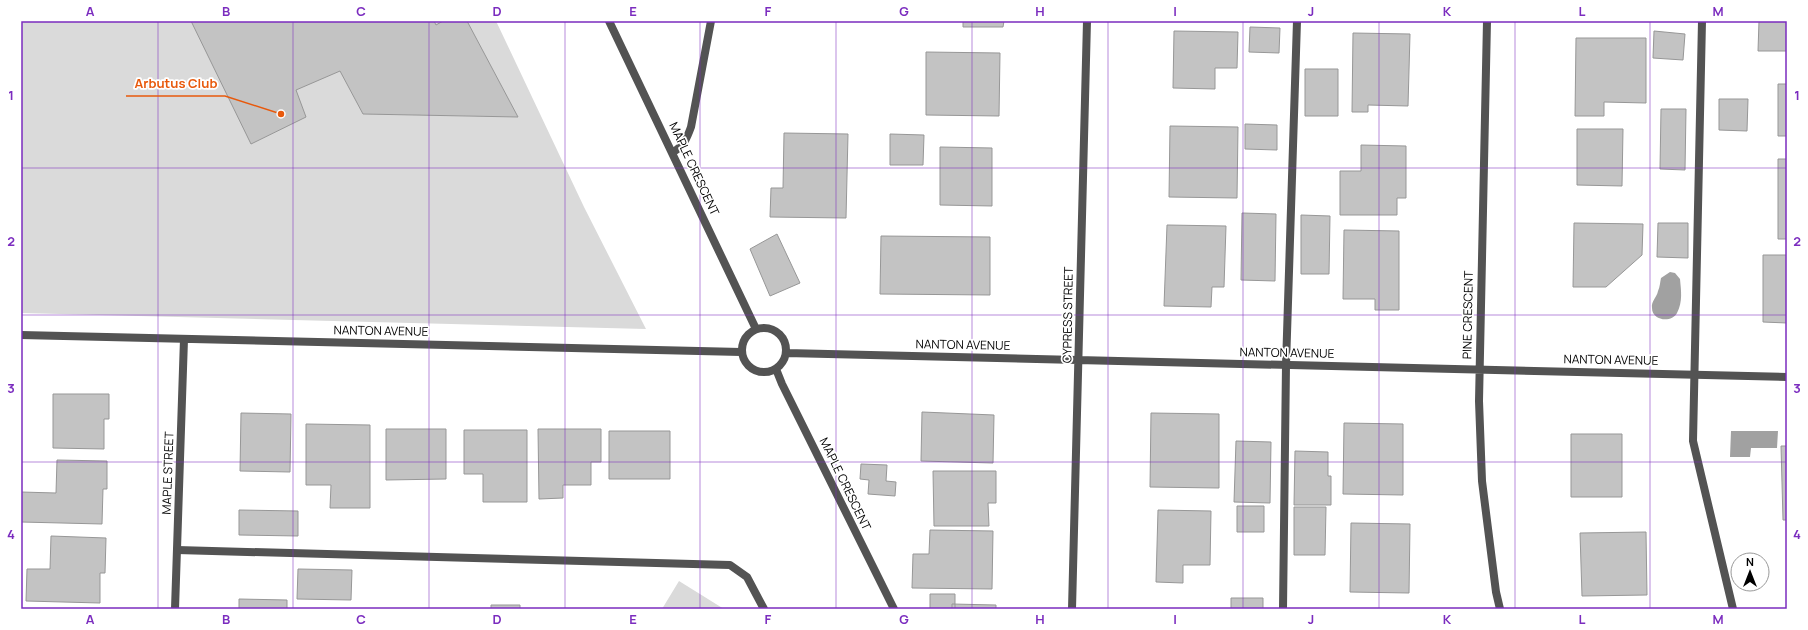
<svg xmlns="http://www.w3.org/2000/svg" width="1808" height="630" viewBox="0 0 1808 630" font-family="Manrope,sans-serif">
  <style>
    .green { fill: #dadada }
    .water { fill: #a1a1a1 }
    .building { fill: #c3c3c3; stroke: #979797 }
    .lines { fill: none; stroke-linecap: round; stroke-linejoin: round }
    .lane { stroke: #535353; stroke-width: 8 }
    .street { stroke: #535353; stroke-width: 8 }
    .grid { fill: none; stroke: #7b2cbf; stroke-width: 1; stroke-opacity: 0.55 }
    .labels { text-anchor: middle; stroke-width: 3.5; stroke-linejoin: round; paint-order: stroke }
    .street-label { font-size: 12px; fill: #000; stroke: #fff }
    .leader { fill: none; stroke: #e8590c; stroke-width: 1.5 }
    .callout-dot { fill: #e8590c; stroke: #fff; stroke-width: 1.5 }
    .callout-label { font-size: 13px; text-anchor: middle; font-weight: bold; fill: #e8590c; stroke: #fff; stroke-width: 3.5; stroke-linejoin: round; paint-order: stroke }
    .neatline { fill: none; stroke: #7b2cbf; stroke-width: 1.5 }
    .grid-label { font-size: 13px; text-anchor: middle; font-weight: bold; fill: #7b2cbf }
  </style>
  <rect width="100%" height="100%" fill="#fff"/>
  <path class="green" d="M21,21H496L584,207L646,329L21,313Z
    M679,581L724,609H662Z"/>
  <path class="water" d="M1670,272L1675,273L1680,279C1681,290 1683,302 1677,313C1672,323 1652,321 1652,308C1651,301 1657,297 1658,291C1660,287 1660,282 1661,278Z
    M1731,431H1778L1777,448H1751L1750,457H1730Z"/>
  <path class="building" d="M191,21H434L436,25L443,21H467L518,117L363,114L340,71L296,90L306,117L251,144Z
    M963,21H1004L1003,27H963Z
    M1759,21H1787V51H1758Z
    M1250,27L1280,28L1279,53L1249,52Z
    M1174,31L1238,32L1237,68H1215V89L1173,88Z
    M1654,31L1685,34L1683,60L1653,58Z
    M1353,33L1410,34L1408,106L1368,105V112H1352Z
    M1576,38H1646V103L1604,102V116H1575Z
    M926,52L1000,53L999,116L926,115Z
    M1305,69H1338V116H1305Z
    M1778,84H1787V136H1778Z
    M1719,99H1748L1747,131L1719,130Z
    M1661,109H1686L1685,170L1660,169Z
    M1245,124L1277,125V150L1245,149Z
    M1170,126L1238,127L1237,198L1169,197Z
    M1577,129H1623L1622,186L1577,185Z
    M784,133L848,134L846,218L770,217L771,188H783Z
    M890,134L924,135L923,165H890Z
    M1361,145L1406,146V198H1397V215H1340V171H1361Z
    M940,147L992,148V206L940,205Z
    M1778,159H1787V239H1778Z
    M1242,213L1276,214L1275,281L1241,280Z
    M1301,215L1330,216L1329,274H1301Z
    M1574,223L1643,224L1642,255L1606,287H1573Z
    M1658,223H1688V258L1657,257Z
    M1167,225L1226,226L1224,287H1212L1211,307L1164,306Z
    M1344,230L1399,231V310H1375V299H1343Z
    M777,234L800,283L770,296L750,249Z
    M881,236L990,237V295L880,294Z
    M1763,255H1787V323L1763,322Z
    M53,394H109V419H104V449L53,448Z
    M922,412L994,415L993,463L921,461Z
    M241,413L291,414L290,472L240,471Z
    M1151,413L1219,414V488L1150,487Z
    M1344,423L1403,424V495L1343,494Z
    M306,424L370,425V508H330L331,485H306Z
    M386,429H446V479L386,480Z
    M538,429H601V462H591V485H563V498L539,499Z
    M464,430H527V502H483V474H464Z
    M609,431H670V479H609Z
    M1571,434H1622V497H1571Z
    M1236,441L1271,442L1270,503L1234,502Z
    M1781,446H1787V520H1783Z
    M1295,451L1328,452V476H1331V505H1294Z
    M57,460L107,461V489H103L102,524L21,522V492L56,493Z
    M861,464L887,465L886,481L896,482L895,496L868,494L869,480L860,479Z
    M933,471H996V503H988L989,526H934Z
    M1237,506H1264V532H1237Z
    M1294,507H1326L1325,555H1294Z
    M239,510L298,511V536L239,535Z
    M1158,510L1211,511L1210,565H1183V583L1156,582Z
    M1351,523L1410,524L1409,593L1350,592Z
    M930,530L993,531L992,589L912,588L913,554H929Z
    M1646,532L1647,595L1582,596L1580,533Z
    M51,536L106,538L105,573H100V603L26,601L27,569H50Z
    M298,569L352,570L351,600L297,599Z
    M930,594H955V609H930Z
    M1231,598H1263V609H1231Z
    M239,599L287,600V609H239Z
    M952,604L996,605V609H952Z
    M491,605H520V609H491Z"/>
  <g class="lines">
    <path class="lane" d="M1702,21L1693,441L1733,609
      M177,550L730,565L747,577L764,609
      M1283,609L1286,365L1297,21"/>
    <path class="street" d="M609,21L756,329
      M1487,21L1479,401L1482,481L1496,592L1500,609
      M673,152C684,146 687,138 691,127L711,21
      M742 350a22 22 0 1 1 44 0a22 22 0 1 1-44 0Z
      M21,335L741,352
      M786,353L1787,377
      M776,369L782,384L894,609
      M175,609L184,339
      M1072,609L1087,21"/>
  </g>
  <path class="grid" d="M158,21V609M293,21V609M429,21V609M565,21V609M700,21V609M836,21V609M972,21V609M1108,21V609M1243,21V609M1379,21V609M1515,21V609M1650,21V609M21,168H1787M21,315H1787M21,462H1787"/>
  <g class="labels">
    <g class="street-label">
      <text transform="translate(694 169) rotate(65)" y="4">MAPLE CRESCENT</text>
      <text transform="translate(1068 315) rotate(-89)" y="4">CYPRESS STREET</text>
      <text transform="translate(1468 315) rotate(-89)" y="4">PINE CRESCENT</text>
      <text transform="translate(381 331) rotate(1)" y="4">NANTON AVENUE</text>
      <text transform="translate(963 345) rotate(1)" y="4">NANTON AVENUE</text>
      <text transform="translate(1287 353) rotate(1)" y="4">NANTON AVENUE</text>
      <text transform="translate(1611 360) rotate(1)" y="4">NANTON AVENUE</text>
      <text transform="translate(168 473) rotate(-88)" y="4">MAPLE STREET</text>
      <text transform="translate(845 484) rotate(64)" y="4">MAPLE CRESCENT</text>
    </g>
  </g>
  <path class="leader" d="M281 114L225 96H126"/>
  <circle class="callout-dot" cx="281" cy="114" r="4"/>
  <g class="callout-label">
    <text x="176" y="88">Arbutus Club</text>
  </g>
  <rect width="1808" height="630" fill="none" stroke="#ffffff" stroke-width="44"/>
  <g transform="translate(1750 572)"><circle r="19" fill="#ffffff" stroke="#999999"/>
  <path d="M0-3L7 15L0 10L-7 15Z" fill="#000000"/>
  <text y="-6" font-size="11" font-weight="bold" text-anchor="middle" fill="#000000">N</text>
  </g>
  <rect x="22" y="22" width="1764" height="586" class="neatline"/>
  <g class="grid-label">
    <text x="90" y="16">A</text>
    <text x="226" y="16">B</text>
    <text x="361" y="16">C</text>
    <text x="497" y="16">D</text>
    <text x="633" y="16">E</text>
    <text x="768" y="16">F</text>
    <text x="904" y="16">G</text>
    <text x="1040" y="16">H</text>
    <text x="1175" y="16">I</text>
    <text x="1311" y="16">J</text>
    <text x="1447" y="16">K</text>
    <text x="1582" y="16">L</text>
    <text x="1718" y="16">M</text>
    <text x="11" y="100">1</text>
    <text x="1797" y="100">1</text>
    <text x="11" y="246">2</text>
    <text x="1797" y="246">2</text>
    <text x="11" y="393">3</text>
    <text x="1797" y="393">3</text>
    <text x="11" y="539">4</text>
    <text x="1797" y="539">4</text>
    <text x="90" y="624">A</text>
    <text x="226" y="624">B</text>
    <text x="361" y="624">C</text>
    <text x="497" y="624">D</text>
    <text x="633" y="624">E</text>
    <text x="768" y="624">F</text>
    <text x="904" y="624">G</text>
    <text x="1040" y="624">H</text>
    <text x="1175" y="624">I</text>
    <text x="1311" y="624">J</text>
    <text x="1447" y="624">K</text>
    <text x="1582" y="624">L</text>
    <text x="1718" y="624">M</text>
  </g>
</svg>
